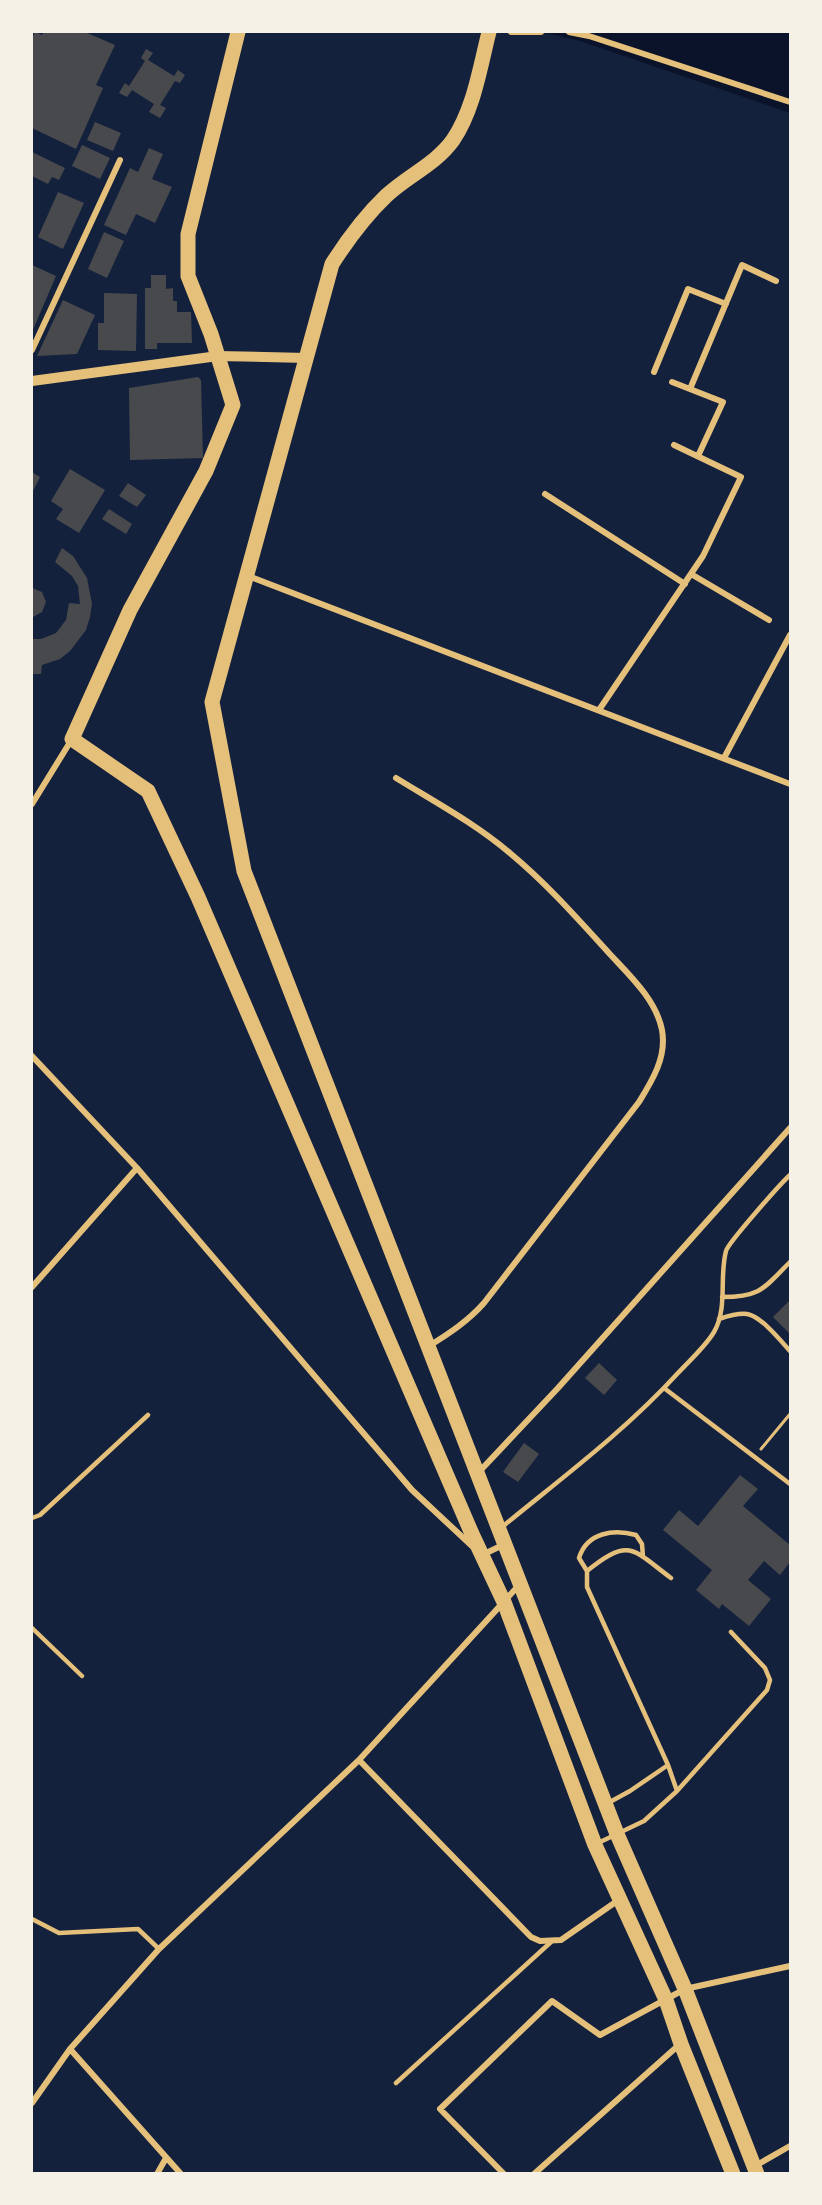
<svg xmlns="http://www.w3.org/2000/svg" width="822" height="2205" viewBox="0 0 822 2205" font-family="'Noto Sans',sans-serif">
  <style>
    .water { fill: #0b132b }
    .building { fill: #48494c }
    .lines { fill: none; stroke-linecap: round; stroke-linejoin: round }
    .path { stroke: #e5c07b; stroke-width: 3 }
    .service { stroke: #e5c07b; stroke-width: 4.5 }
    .minor { stroke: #e5c07b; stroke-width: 6 }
    .tertiary { stroke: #e5c07b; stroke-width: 10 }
    .primary { stroke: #e5c07b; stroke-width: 15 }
  </style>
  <rect width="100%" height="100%" fill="#14213d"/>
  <path class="water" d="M542,32H790V113L580,41Z"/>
  <path class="building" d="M35,32L42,35L44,32H85L115,45L96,85L103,88L76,149L32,128V38Z
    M146,49L153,53L148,60L174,76L178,70L185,75L180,83L175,81L160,105L166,108L160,118L149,112L154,104L132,90L127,97L119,93L125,83L129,86L145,61L141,58Z
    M95,122L121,133L113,151L87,140Z
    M82,145L110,158L100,179L72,166Z
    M149,148L163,154L152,179L172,187L155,223L136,214L126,235L104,225L130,168L138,172Z
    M32,152L65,168L59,180L52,177L48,184L32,176Z
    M58,192L84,203L63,249L38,237Z
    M104,232L124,241L107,278L88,269Z
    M32,265L56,276L32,332Z
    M151,275H166V289L173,288V301H177V312H191L192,343H157V349H145V288H151Z
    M104,293L137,294L136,351L98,350V323H104Z
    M63,300L95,315L77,354L37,356Z
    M198,377L201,380L203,458L130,460L129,388Z
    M70,469L105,490L79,533L56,519L63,509L51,501Z
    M32,472L40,477L32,493Z
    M128,483L146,495L137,507L119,496Z
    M109,509L132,524L126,534L102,519Z
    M62,548L73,556L87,578L92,604L90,617L86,630L70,651L60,659L42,665L41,674H32V639H41L56,633L66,620L69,603L80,604L78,586L72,576L55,562Z
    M32,588L42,592L46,602L42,612L33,617Z
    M790,1300V1334L773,1317Z
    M599,1363L617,1380L604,1395L585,1378Z
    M524,1443L539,1454L518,1482L503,1472Z
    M740,1475L758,1489L743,1506L790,1545V1562L780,1575L764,1561L748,1580L771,1599L749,1626L722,1604L719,1609L696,1590L712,1570L663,1530L679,1510L698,1526Z"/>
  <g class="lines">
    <path class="path" d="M761,1449L790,1414"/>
    <path class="service" d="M722,1297C761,1297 764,1288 790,1262
      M719,1319C728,1316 738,1313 747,1314C761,1316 781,1341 790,1351
      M664,1388L790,1484
      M32,1518L40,1515L148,1415
      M502,1527C563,1477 625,1431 678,1373C690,1360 705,1347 714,1332C728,1308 719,1277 726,1251C728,1243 781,1183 790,1175
      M587,1571L579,1558C587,1532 614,1529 636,1535L642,1544L643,1557
      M32,1628L82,1676
      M677,1791L767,1690L770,1680L765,1668L731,1632
      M608,1803L630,1791L668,1765
      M598,1843L644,1821L677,1791L668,1765L587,1587V1571C630,1537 632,1549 671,1578
      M32,1919L59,1933L138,1929L159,1949
      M396,2083L551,1942"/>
    <path class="minor" d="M511,32H541
      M569,32L589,36L790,102
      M32,350L120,160
      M654,372L688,289L726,304
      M672,382L723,402L698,456
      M690,389L742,265L776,281
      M545,494L685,584
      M691,574L769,620
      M248,576L790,784
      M599,710L703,556L741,477L674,445
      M724,758L790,635
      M396,778C435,802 476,824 511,854C546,883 577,918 608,952C628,974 656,999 662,1030C667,1057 652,1081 639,1102L484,1303C468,1321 450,1333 429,1346
      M32,804L72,739
      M32,1056L137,1168L412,1490L472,1546
      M32,1287L137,1168
      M478,1473L558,1388L790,1128
      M482,1555L505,1544
      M359,1760L531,1937L540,1941L561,1940L620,1899
      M70,2049L181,2174
      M32,2103L70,2049L159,1949L359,1760L520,1584
      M755,2166L790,2146
      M157,2174L166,2158
      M504,2174L440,2109L552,2001L600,2035L685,1989L790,1966
      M534,2174L680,2044"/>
    <path class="tertiary" d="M32,381L218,356L307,358"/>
    <path class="primary" d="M238,32L188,234V276L211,334L233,405L206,471L130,610L72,739L148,791L198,897L472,1534L504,1602L595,1845L666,2000L681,2044L733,2174
      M489,32C480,67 474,109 453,140C436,164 407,176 386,196C365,216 348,239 332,264L212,702L244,871L617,1834L685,1989L757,2174"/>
  </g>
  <rect width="822" height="2205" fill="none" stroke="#f6f1e7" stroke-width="66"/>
</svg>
